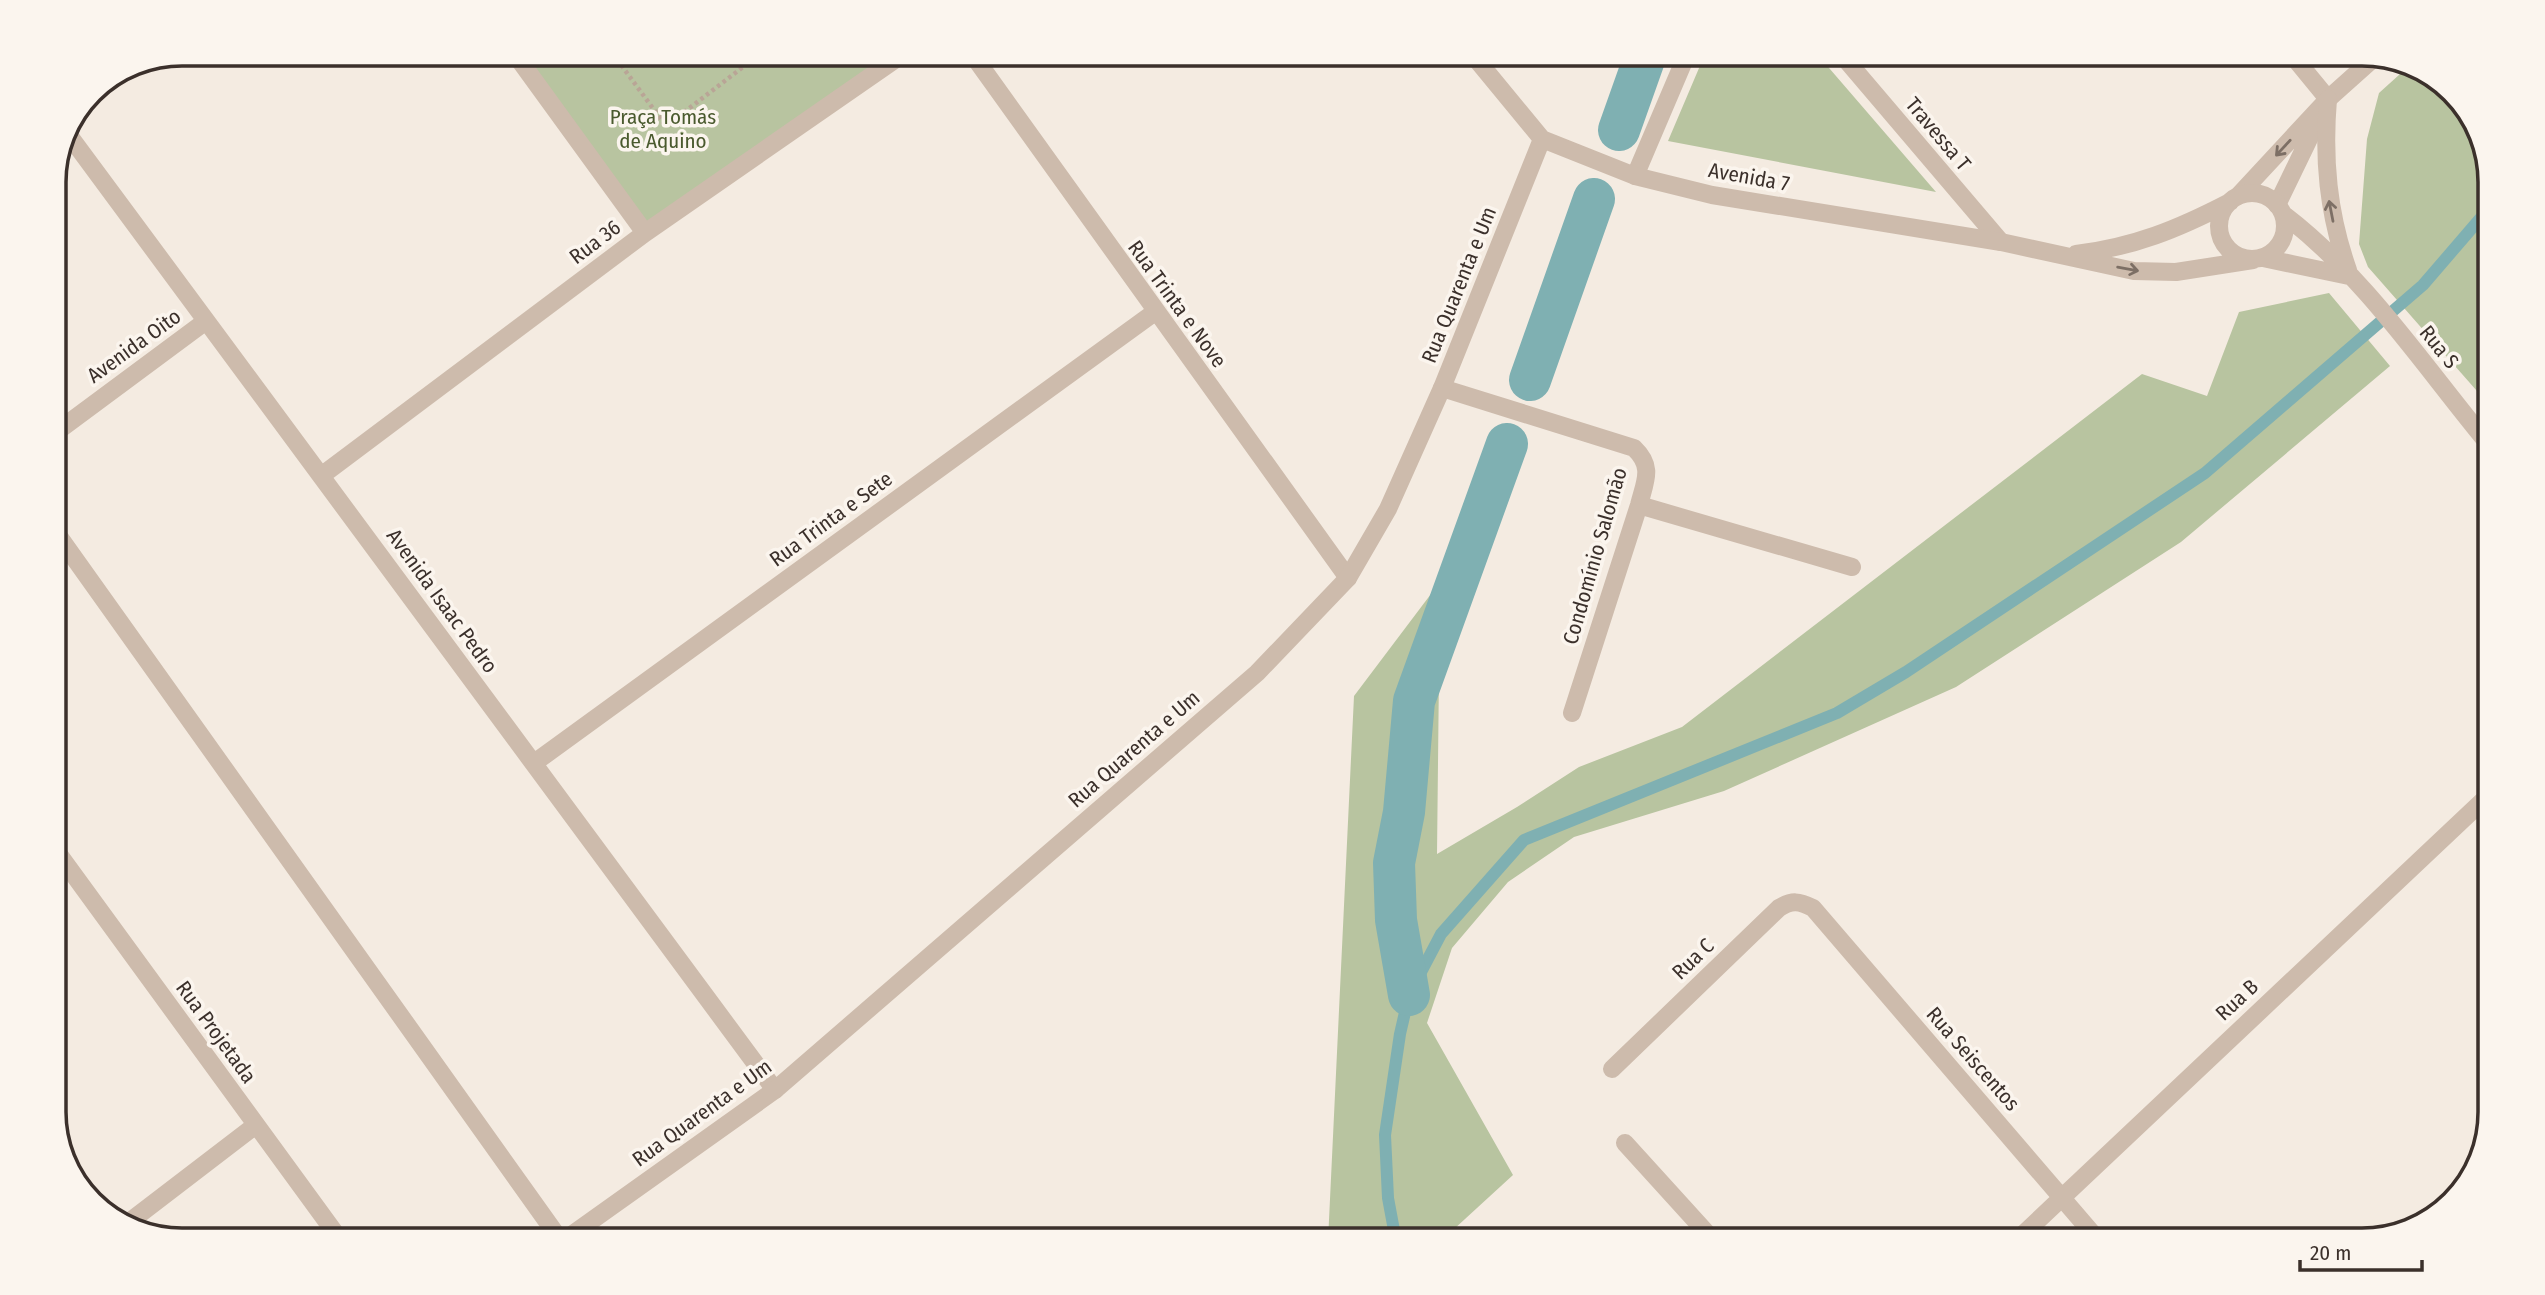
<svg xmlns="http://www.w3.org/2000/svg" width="2545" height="1295" viewBox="0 0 2545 1295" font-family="'Fira Sans Condensed',sans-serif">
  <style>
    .green { fill: #b8c4a0 }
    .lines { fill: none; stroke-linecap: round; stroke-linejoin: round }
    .stream { stroke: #7fb0b2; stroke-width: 12 }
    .canal { stroke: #7fb0b2; stroke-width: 42 }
    .path { stroke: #b9a596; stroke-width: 4.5; stroke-dasharray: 3.5 3.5; stroke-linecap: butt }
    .minor { stroke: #cdbbac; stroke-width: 18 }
    .tertiary { stroke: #cdbbac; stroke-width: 18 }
    .oneway { stroke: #7d6f65 }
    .labels { text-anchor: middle; stroke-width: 7; stroke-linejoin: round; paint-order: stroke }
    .park-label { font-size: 21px; fill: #4a5a2e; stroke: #fbf5ee }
    .street-label { font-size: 21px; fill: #3b302b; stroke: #fbf5ee }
    .rim { fill: none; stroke: #3b302b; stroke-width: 3.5 }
  </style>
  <rect width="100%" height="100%" fill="#f4ebe1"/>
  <path class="green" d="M515,54H903L645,233Z
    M1705,54H1817L1936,192L1668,141Z
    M2410,65L2419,67L2469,112L2490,175L2491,407L2368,267L2359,244L2367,139L2379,93Z
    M2329,293L2390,366L2181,542L1956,687L1724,791L1574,837L1508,882L1452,948L1427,1023L1513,1175L1441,1241H1328L1354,696L1440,582L1437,854L1517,807L1579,767L1682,727L2142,374L2207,396L2239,312Z"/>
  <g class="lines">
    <path class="stream" d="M1396,1241L1388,1198L1385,1135L1400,1034L1409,995L1441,934L1524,840L1837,713L1906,672L2205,473L2423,285L2491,206"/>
    <path class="canal" d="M1619,130L1646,54
      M1530,380L1594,199
      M1409,995L1396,920L1394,863L1404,812L1414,701L1507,444"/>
    <path class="path" d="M613,54L666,126L760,54"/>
    <path class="minor" d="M515,54L645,233
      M972,54L1348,578
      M1841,54L2001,242
      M2291,54L2328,99
      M71,138L775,1090
      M1635,176L1687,54
      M2238,196L2328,99L2375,57
      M2277,205L2319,118
      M1442,388L1634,448C1654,467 1645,481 1639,505L1572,713
      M55,433L206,321
      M321,476L645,233L903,54
      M1639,505L1852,567
      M55,531L561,1241
      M534,763L1155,312
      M55,849L341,1241
      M1612,1069L1779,908C1792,900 1799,901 1813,908L2099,1241
      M1625,1143L1714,1241
      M124,1226L256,1125
      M2016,1241L2491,793"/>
    <path class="tertiary" d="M1472,54L1542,139L1635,176L1712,195L2001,242L2134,271L2176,272L2253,260
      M2328,99C2323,159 2328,213 2348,270
      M2219 226a33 33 0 1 1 66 0a33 33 0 1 1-66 0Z
      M2283,214C2366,277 2425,368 2491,447
      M2076,254C2134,247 2178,229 2230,202
      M2263,258L2349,276
      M563,1241L775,1090L1257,673L1348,578L1388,509L1442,388L1542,139"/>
  </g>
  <defs><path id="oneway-shaft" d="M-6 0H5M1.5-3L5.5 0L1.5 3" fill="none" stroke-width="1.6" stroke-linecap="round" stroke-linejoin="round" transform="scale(1.75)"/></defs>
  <g class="oneway">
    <use href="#oneway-shaft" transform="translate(2283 148) rotate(133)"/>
    <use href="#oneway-shaft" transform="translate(2331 211) rotate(-101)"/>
    <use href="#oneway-shaft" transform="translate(2128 269) rotate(10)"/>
  </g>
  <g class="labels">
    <g class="park-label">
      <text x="663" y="124">Praça Tomás<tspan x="663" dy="24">de Aquino</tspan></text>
    </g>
    <g class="street-label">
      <text transform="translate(1938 134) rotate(50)" y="7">Travessa T</text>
      <text transform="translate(1749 177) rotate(10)" y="7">Avenida 7</text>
      <text transform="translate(595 242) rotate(-37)" y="7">Rua 36</text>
      <text transform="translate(1459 285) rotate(-68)" y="7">Rua Quarenta e Um</text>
      <text transform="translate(1177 304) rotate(54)" y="7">Rua Trinta e Nove</text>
      <text transform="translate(134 346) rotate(-36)" y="7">Avenida Oito</text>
      <text transform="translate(2439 347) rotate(51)" y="7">Rua S</text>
      <text transform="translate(831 519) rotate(-36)" y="7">Rua Trinta e Sete</text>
      <text transform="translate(1595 556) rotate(-74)" y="7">Condomínio Salomão</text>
      <text transform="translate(442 601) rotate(54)" y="7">Avenida Isaac Pedro</text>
      <text transform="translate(1134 749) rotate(-41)" y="7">Rua Quarenta e Um</text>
      <text transform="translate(1693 959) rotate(-44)" y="7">Rua C</text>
      <text transform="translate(2237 1000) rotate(-43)" y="7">Rua B</text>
      <text transform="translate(216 1032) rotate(54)" y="7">Rua Projetada</text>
      <text transform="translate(1973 1059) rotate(49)" y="7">Rua Seiscentos</text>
      <text transform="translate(702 1113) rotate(-36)" y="7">Rua Quarenta e Um</text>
    </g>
  </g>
  <path d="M0 0H2545V1295H0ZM182 66H2362A116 116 0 0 1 2478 182V1112A116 116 0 0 1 2362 1228H182A116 116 0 0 1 66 1112V182A116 116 0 0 1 182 66Z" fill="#fbf5ee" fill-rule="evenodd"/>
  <path class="rim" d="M182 66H2362A116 116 0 0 1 2478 182V1112A116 116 0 0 1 2362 1228H182A116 116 0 0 1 66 1112V182A116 116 0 0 1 182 66Z"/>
  <path d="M2300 1260v10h122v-10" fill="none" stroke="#3b302b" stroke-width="3.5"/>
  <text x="2310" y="1260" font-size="21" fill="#3b302b" stroke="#fbf5ee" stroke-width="5" paint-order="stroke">20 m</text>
</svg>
